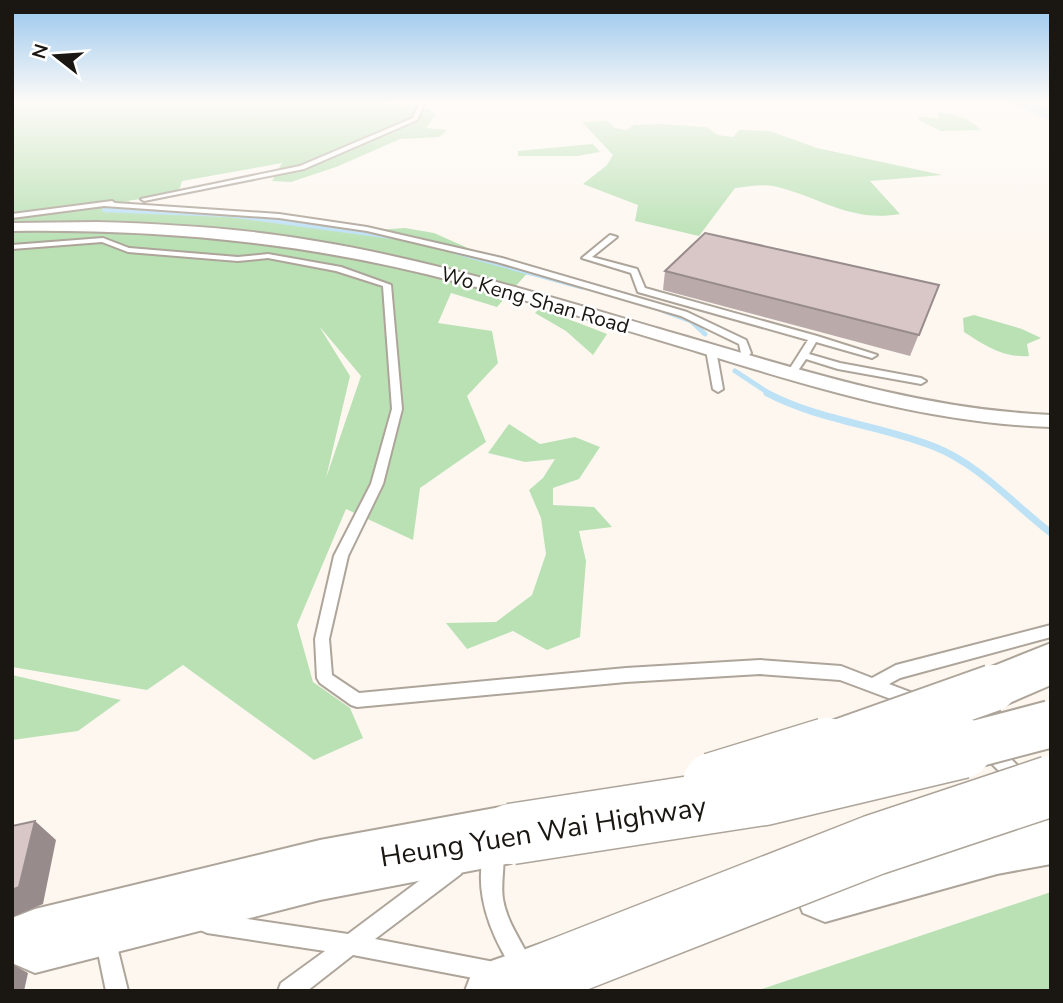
<svg xmlns="http://www.w3.org/2000/svg" width="1063" height="1003" viewBox="0 0 1063 1003" font-family="'Nunito Sans',sans-serif">
  <style>
    .green { fill: #b9e1b4; fill-rule: evenodd }
    .lines { fill: none; stroke-linecap: round; stroke-linejoin: round }
    .stream-far2 { stroke: #bde1f5; stroke-width: 4.5 }
    .stream-far1 { stroke: #bde1f5; stroke-width: 5 }
    .stream { stroke: #bde1f5; stroke-width: 7 }
    .river { fill: #bde1f5; fill-rule: evenodd }
    .lane-casing { stroke: #aea59a; stroke-width: 4 }
    .street-casing { stroke: #aea59a; stroke-width: 4 }
    .highway-casing { stroke: #aea59a; stroke-width: 4 }
    .lane { fill: #fff; fill-rule: evenodd }
    .street { fill: #fff; fill-rule: evenodd }
    .highway { fill: #fff; fill-rule: evenodd }
    .highway-bridge-far1-casing { stroke: #aea59a; stroke-width: 50; stroke-linecap: butt }
    .highway-bridge-casing { stroke: #aea59a; stroke-width: 63; stroke-linecap: butt }
    .highway-bridge-far1 { stroke: #fff; stroke-width: 46 }
    .highway-bridge { stroke: #fff; stroke-width: 60 }
    .wall { fill: #baabaa }
    .shaded-wall { fill: #978b8b }
    .building { fill: #d8c7c6; stroke: #978b8b; stroke-width: 2 }
    .labels { text-anchor: middle; stroke-width: 5; stroke-linejoin: round; paint-order: stroke }
    .far-street-label { font-size: 21px; fill: #1a1713; stroke: #fff }
    .near-street-label { font-size: 28px; fill: #1a1713; stroke: #fff }
  </style>
  <rect width="100%" height="100%" fill="#fdf7f0"/>
  <path class="green" d="M12,102H373L422,106L436,114L426,128L447,130L439,137L400,139L336,167L291,182L272,181L282,163L182,181L178,194L119,202L130,201L123,208L248,214L364,231L405,228L434,233L497,261L530,270L497,307L451,293L438,323L492,331L498,363L467,396L486,442L420,488L413,540L346,509L297,625L313,682L350,708L363,738L314,760L183,665L147,690L12,667ZM319,326L361,376L326,478L350,376Z
    M937,112C955,114 968,117 981,130L941,131L919,120L918,117L939,118Z
    M608,121L615,128L627,130L634,125L660,124L707,127L718,135L733,137L739,130L770,131L817,148L942,175L870,181L900,214C850,223 819,196 773,186C762,184 747,187 735,188L699,236L635,221L638,205L583,184L607,165L613,155L582,122Z
    M593,144L600,152L577,156H518V151Z
    M540,308L607,334L593,355L566,331L535,313Z
    M974,315L1022,329L1041,338L1027,344L1029,356C1004,358 985,346 964,332L963,318Z
    M509,424L540,444L575,437L600,447L579,479L553,488V505L594,507L612,527L579,531L586,561L580,637L547,650L513,631L467,649L446,623L496,622L532,595L546,554L541,518L529,490L543,478L555,459L525,462L488,453Z
    M12,675L121,700L78,731L12,740Z
    M1051,892V991H756Z"/>
  <g class="lines">
    <path class="stream-far2" d="M104,210L230,215L393,237
      M455,252L530,273"/>
    <path class="stream-far1" d="M524,271L582,287
      M664,311L691,321L705,334
      M735,371L770,394"/>
    <path class="stream" d="M767,393C820,421 880,425 935,447C980,465 1013,504 1051,533"/>
    <path class="river" d="M1007,102H1032L1051,109V121Z"/>
    <defs>
      <path id="lane" d="M420,102H425L417,120L304,169L144,201L141,199L300,166L413,118Z
        M112,201L115,203L279,214L367,227L502,258L687,312L746,340L751,353L745,360H739L737,358L741,353L739,344L681,316L497,262L367,231L279,218L104,206L12,218V214Z
        M610,235L617,237L592,257L637,269L645,288L817,336L877,355L872,358L816,342L809,354L840,363L921,378L926,381L921,384L838,369L806,359L795,375H789L787,373L808,340L638,292L631,273L582,258Z
        M103,238L129,248L238,257L268,254L341,267L391,285L402,409L383,484L348,556L329,639L332,675L359,693L626,668L760,660L841,666L872,678L896,665L1051,625V637L900,678L889,684L921,696L923,701L921,706L915,708L840,680L760,674L626,682L357,707L351,705L320,683L317,678L315,639L334,556L371,484L392,409L383,286L336,271L268,258L238,261L128,252L102,242L12,249V245Z
        M711,347L716,350L723,389L718,392L713,389L706,350Z
        M991,743L997,745L1026,774L1029,780L1026,786L1020,788L1014,786L985,757L983,751L985,745Z
        M494,842L501,844C507,860 500,882 503,899C507,924 523,942 532,965L529,972L522,975C511,971 507,960 502,951C485,920 473,879 487,844Z
        M454,858L461,860L463,867L461,874L375,939L489,961L496,964L499,971L496,978L489,981L353,955L307,991H278L281,983L325,951L207,933L200,930L197,923L200,916L207,913L348,934L447,860Z
        M105,928L112,931L115,938L128,991H106L95,938L98,931Z"/>
      <path id="street" d="M97,222C168,224 239,228 309,240C429,259 546,296 663,330C792,367 916,409 1051,415V427C930,423 817,389 702,353C622,329 542,304 461,283C313,243 166,229 12,231V223Z"/>
      <path id="highway" d="M1051,643V685L993,710L976,703L968,688L976,673Z
        M511,805L531,814L540,834L531,854L511,863L320,900L35,973L12,963V918L35,909L320,840Z
        M1051,806V864L997,874L825,922L803,913L794,891L803,869L825,860L997,816Z
        M563,936L586,946L596,969L587,991H465L474,967Z"/>
    </defs>
    <use href="#lane" class="lane-casing"/>
    <use href="#street" class="street-casing"/>
    <use href="#highway" class="highway-casing"/>
    <use href="#lane" class="lane"/>
    <use href="#street" class="street"/>
    <use href="#highway" class="highway"/>
    <defs>
      <path id="highway-bridge-far1" d="M821,749L993,688
        M956,749L1051,724"/>
      <path id="highway-bridge" d="M713,783L827,748
        M511,834L764,795L962,748
        M542,975L874,845L1051,786"/>
    </defs>
    <use href="#highway-bridge-far1" class="highway-bridge-far1-casing"/>
    <use href="#highway-bridge" class="highway-bridge-casing"/>
    <use href="#highway-bridge-far1" class="highway-bridge-far1"/>
    <use href="#highway-bridge" class="highway-bridge"/>
  </g>
  <path class="wall" d="M665,271L939,285L910,356L663,290Z"/>
  <path class="shaded-wall" d="M35,821L56,840L43,904L12,917V890Z
    M12,964L28,973L24,991H12Z"/>
  <path class="building" d="M705,233L939,285L919,335L665,271Z
    M35,821L19,887L12,890V826Z"/>
  <linearGradient id="sky" x2="0" y2="1"><stop stop-color="#97c6ed"/><stop offset="0.42" stop-color="#fefbf8"/><stop offset="1" stop-color="#fefbf8" stop-opacity="0"/></linearGradient>
  <rect width="1063" height="243" fill="url(#sky)"/>
  <g class="labels">
    <g class="far-street-label">
      <text transform="translate(535 300) rotate(16)" y="7">Wo Keng Shan Road</text>
    </g>
    <g class="near-street-label">
      <text transform="translate(543 831) rotate(-9)" y="10">Heung Yuen Wai Highway</text>
    </g>
  </g>
  <rect width="1063" height="1003" fill="none" stroke="#1a1713" stroke-width="28"/>
  <g transform="translate(56 56) rotate(287)" stroke="#ffffff" stroke-width="5" paint-order="stroke">
  <path d="M0-5L12 26L0 18L-12 26Z" fill="#1a1713"/>
  <text y="-10" font-size="19" font-weight="bold" text-anchor="middle" fill="#1a1713">N</text>
  </g>
</svg>
